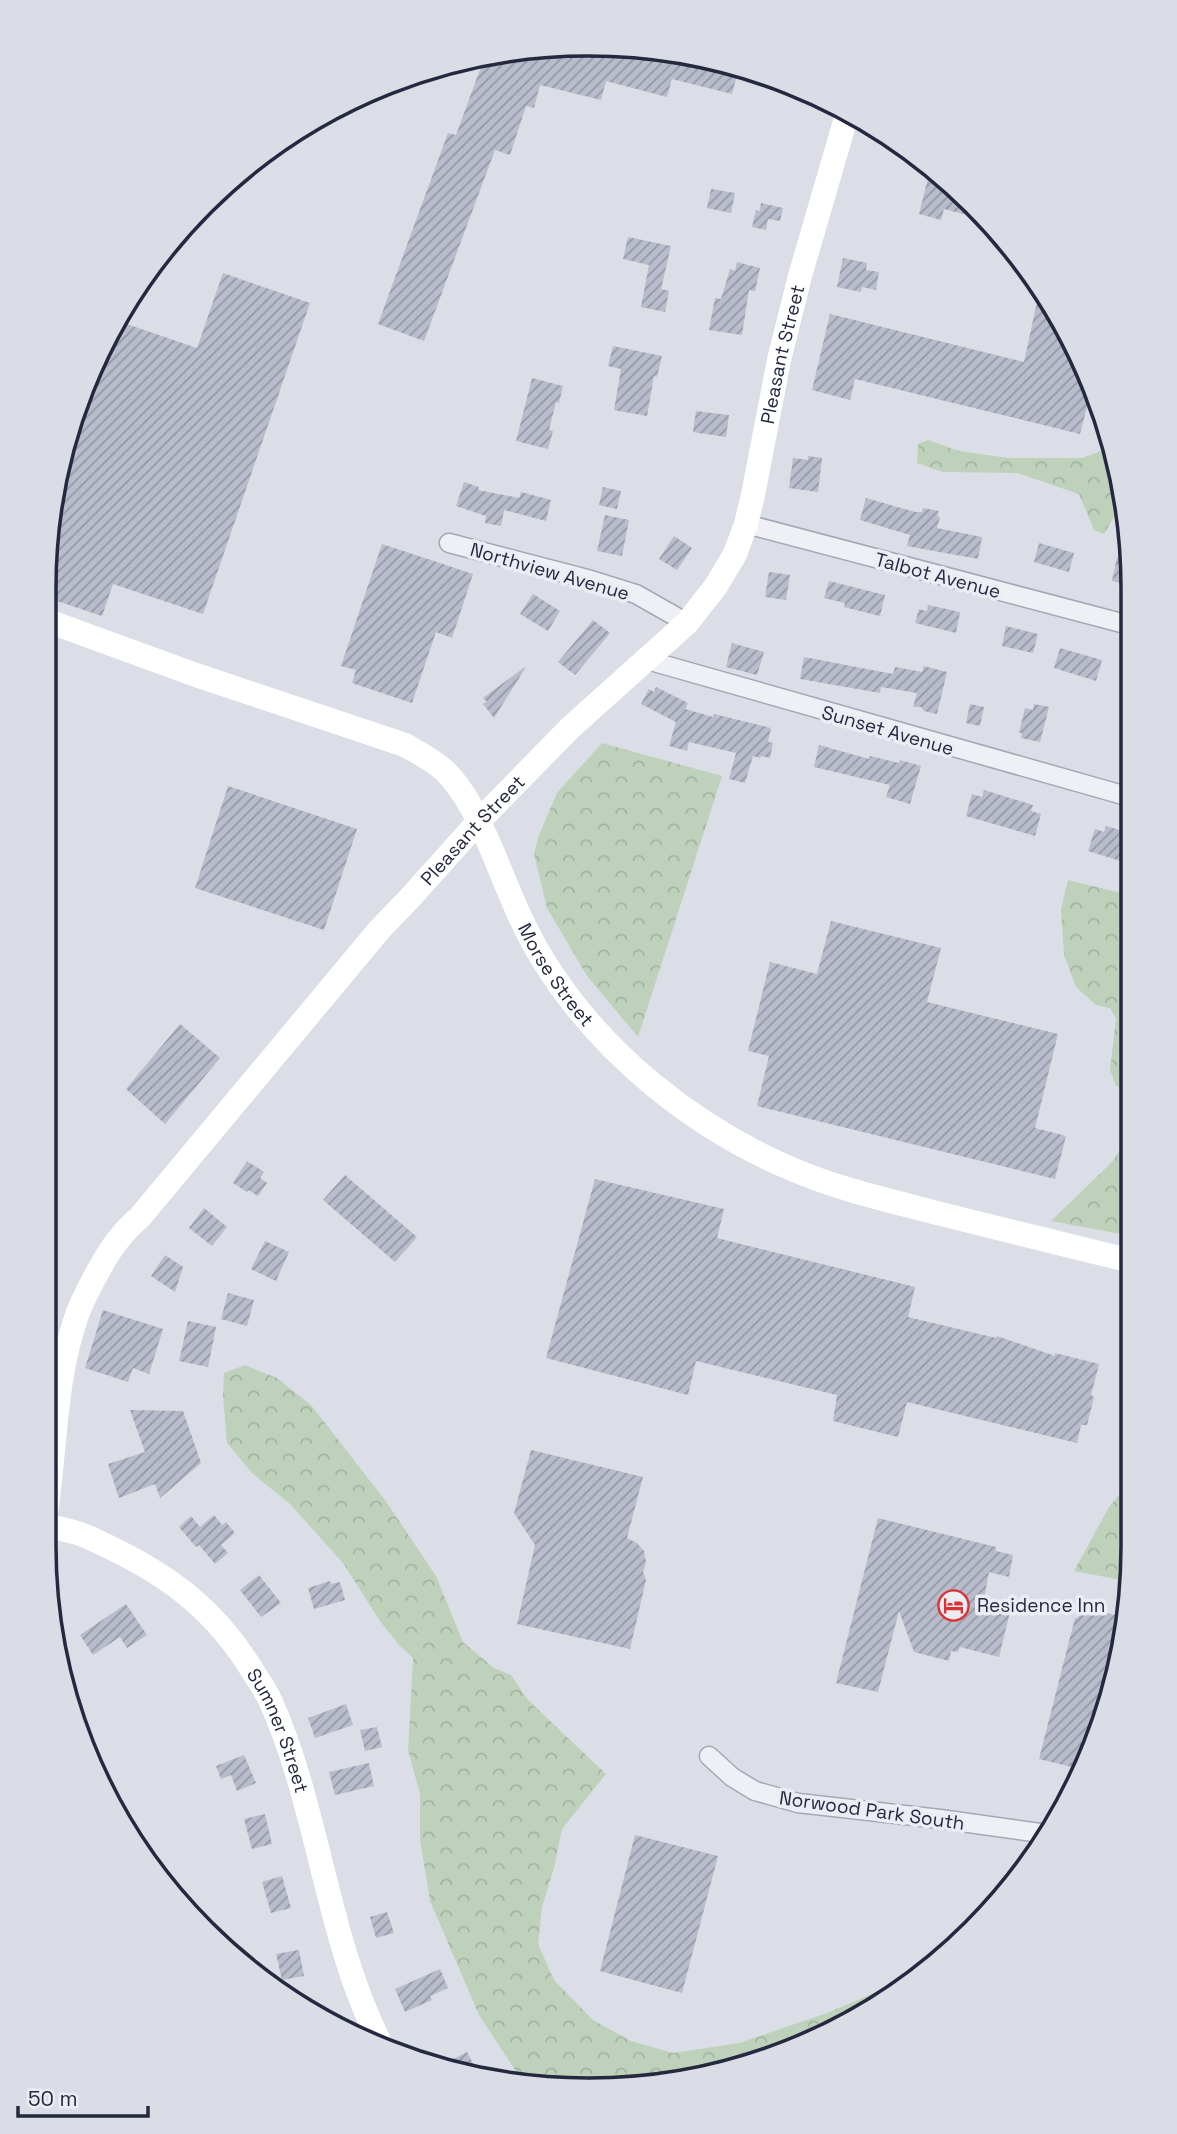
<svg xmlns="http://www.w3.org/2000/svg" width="1177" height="2134" viewBox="0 0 1177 2134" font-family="'Space Grotesk',sans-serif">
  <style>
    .forest { fill: url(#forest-crowns) }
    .building { fill: url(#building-hatch) }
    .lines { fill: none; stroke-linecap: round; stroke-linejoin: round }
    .street-casing { stroke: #a4a8b5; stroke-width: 21 }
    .street { stroke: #eef0f5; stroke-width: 18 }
    .secondary { stroke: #fff; stroke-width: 24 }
    .labels { text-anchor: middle; stroke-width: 7; stroke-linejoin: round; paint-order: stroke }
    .street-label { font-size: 19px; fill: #24293f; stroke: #ebedf5 }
    .poi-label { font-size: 19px; fill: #24293f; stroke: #ebedf5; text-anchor: start }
    .rim { fill: none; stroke: #24293f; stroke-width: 3.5 }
  </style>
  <defs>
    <pattern id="forest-crowns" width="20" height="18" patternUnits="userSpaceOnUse" patternTransform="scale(1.75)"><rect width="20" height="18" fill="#bed2bb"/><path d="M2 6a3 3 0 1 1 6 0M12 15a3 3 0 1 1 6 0" fill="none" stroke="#a3b4a2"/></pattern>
    <pattern id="building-hatch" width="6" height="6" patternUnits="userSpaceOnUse" patternTransform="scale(1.75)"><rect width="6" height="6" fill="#b8bccb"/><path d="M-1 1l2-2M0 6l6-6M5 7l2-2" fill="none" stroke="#9599a6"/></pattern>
  </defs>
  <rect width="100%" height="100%" fill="#dbdee7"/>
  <path class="forest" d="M928,440L959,451L1008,458H1082L1112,447L1124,500L1104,534L1094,530L1079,494L1017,473L943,472L917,463L918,444Z
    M602,743L722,776L638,1037L587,976L547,908L534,854L539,835L557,793Z
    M1068,880L1130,895L1131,1097L1130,1094L1116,1086L1110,1070L1116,1019L1110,1008L1096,1005L1076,987L1064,955L1061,909Z
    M1131,1130V1236L1051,1221L1113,1161Z
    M245,1365L277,1378L311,1405L385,1500L436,1576L463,1642L494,1668L511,1675L528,1700L606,1774L562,1829L554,1868L542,1907L538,1944L554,1980L593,2020L631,2041L673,2053L739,2043L827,2013L916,1975L797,2049L625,2089L524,2079L517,2073L479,2015L430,1901L420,1839V1794L408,1750L413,1658L399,1645L380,1621L343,1563L290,1504L252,1473L227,1443L223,1397L224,1373Z
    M1132,1479V1581L1131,1588L1116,1579L1074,1571L1109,1507Z"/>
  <path class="building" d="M552,45L659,48L739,67L732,94L672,79L667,97L606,81L601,100L540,85L534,108L526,106L510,155L495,150L424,341L378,324L448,133L456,135L485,56Z
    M930,170L973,203L987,220L944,209L941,220L919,214Z
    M711,189L735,193L731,213L707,208Z
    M761,203L783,208L780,221L768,219L766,230L752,227L756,210L760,211Z
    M628,237L671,246L661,289L669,291L665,312L641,307L649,265L623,259Z
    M843,258L867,263L866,270L879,272L876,290L862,287L861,292L837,287Z
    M737,262L760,268L755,291L749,290L742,335L709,330L715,298L721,299L730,269L735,271Z
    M223,273L310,303L203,614L113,584L102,616L45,597V553L62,447L115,320L197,348Z
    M1037,302L1051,306L1092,388L1080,434L855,379L850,400L812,390L830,314L1024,362Z
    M613,346L662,356L657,377L654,376L647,416L614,410L621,369L608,366Z
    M532,378L563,386L559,403L556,402L549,430L553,431L548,449L516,441Z
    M696,411L729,415L726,437L693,432Z
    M808,456L822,458L818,492L789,488L793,458L808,460Z
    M464,482L479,487L478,490L519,498L521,492L551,500L546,521L504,510L501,526L485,523L486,516L456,506Z
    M603,487L621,491L617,509L599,505Z
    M866,498L915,512H922L923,508L939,511L937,516L940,517L937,528L982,537L978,559L907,546L910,535L860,520Z
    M605,515L629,520L622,556L597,551Z
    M674,536L692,548L677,570L659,559Z
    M1039,543L1074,553L1069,572L1034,562Z
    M382,544L473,574L452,638L436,632L412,703L352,683L356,670L341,666Z
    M1117,557L1129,560V584L1112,581Z
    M769,572L790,575L786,600L765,597Z
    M829,581L885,595L880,616L844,607L845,603L824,598Z
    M533,594L560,611L548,631L520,614Z
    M928,605L960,612L956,633L915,623L919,609L927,611Z
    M593,620L610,633L575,675L558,662Z
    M1006,626L1038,634L1033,653L1002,646Z
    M732,643L764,652L757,675L726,667Z
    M1060,648L1102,660L1096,681L1054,668Z
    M804,657L893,674L895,667L922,672L924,666L947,672L937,714L924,711L921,707H913L917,693L881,687L880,693L800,679Z
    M525,667H526L494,718L483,704L487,702L483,698Z
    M656,687L688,703L685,709L713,717L714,714L771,728L768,742L773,743L770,758L761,756L760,758L753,756L745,783L729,779L736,753L689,742L687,751L669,746L676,722L641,704L649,689L654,692Z
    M970,704L984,707L980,726L966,723Z
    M1034,704L1049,707L1040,742L1021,738L1022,733H1019L1025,708L1033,710Z
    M819,745L869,759L870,756L899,763L900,760L921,766L910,804L886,797L890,785L814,767Z
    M228,786L357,829L324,930L195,888Z
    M984,790L1033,805L1031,811L1041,814L1035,836L966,816L972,794L982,797Z
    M1106,826L1130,833V864L1088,851L1095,829L1104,832Z
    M831,921L941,948L927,1002L1058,1034L1035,1128L1066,1136L1055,1179L757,1106L769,1056L748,1051L770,962L817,974Z
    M180,1024L220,1058L165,1124L126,1089Z
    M247,1161L264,1172L260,1178L267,1183L258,1196L248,1190L247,1192L233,1183Z
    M345,1175L417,1237L395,1262L323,1200Z
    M595,1179L724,1209L717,1238L915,1287L908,1317L996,1338L997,1336L1055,1356V1353L1099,1364L1091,1395L1094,1397L1087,1425H1081L1077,1443L907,1402L898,1437L833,1421L837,1395L696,1361L688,1395L546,1358Z
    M204,1208L227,1227L212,1246L189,1228Z
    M265,1241L289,1252L276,1281L251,1269Z
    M165,1255L183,1267L175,1292L151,1276Z
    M228,1293L254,1300L247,1326L221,1319Z
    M103,1310L163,1329L149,1374L133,1368L128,1382L85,1368Z
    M188,1321L216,1327L208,1367L179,1361Z
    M130,1410L183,1411L201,1463L160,1498L155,1484L119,1498L108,1464L145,1452Z
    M531,1450L643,1477L627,1538L637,1543L644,1551L646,1562L643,1572L646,1580L630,1649L517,1624L535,1545L514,1513Z
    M214,1515L222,1525L226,1522L235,1533L221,1545L228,1553L215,1564L199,1545L196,1547L179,1527L191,1516L200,1527Z
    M878,1518L996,1547V1551L1013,1555L1009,1577L989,1572L983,1605L1010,1612L999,1657L960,1647L958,1652L951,1651L949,1661L914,1652L899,1611L878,1692L836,1683Z
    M259,1575L281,1603L261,1617L240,1590Z
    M330,1581L331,1584L340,1582L345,1600L314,1609L308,1588Z
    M126,1604L147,1635L127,1648L120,1637L93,1655L80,1635Z
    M1081,1606L1126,1618L1114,1688L1080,1769L1039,1759L1075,1618H1078Z
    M346,1704L353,1725L315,1738L308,1718Z
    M377,1727L382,1747L365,1751L360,1730Z
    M244,1755L256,1783L237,1791L231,1775L221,1779L216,1766Z
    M369,1763L374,1786L335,1795L329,1772Z
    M265,1814L272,1844L252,1849L244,1819Z
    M635,1835L718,1856L682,1993L600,1971Z
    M282,1876L291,1908L271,1913L262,1882Z
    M387,1912L394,1933L376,1938L370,1917Z
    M299,1950L304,1976L282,1980L276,1954Z
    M440,1969L448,1988L430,1996L432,2000L405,2012L395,1989Z
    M467,2052L479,2075L448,2072L437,2067Z"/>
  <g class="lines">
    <defs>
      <path id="street" d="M746,524L1129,625
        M449,543L591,580L636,594L687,623
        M647,660L1130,797
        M709,1756L732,1777L755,1791L798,1803L940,1819L1047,1834"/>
    </defs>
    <use href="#street" class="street-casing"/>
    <use href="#street" class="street"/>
    <g class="secondary">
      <path id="s1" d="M45,620L196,675L405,745C419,753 433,760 445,771C466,792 479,821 491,848C507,886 522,927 545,963C602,1054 694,1128 794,1170C841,1190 892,1201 941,1214C1004,1230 1068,1245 1131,1261"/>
      <path id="s2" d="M44,1525C56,1528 69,1530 80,1534C90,1537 100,1543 109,1547C170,1576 216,1611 252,1670C258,1680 266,1691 271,1702C319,1810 326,1934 379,2041"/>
      <path id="s3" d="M44,1526C56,1456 53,1383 77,1315C83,1298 106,1254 118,1240C124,1232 132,1224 140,1217L380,929L409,899L479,821L570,728L687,623L716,586L735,554L746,524L753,495L779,360L800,276L848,111"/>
    </g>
  </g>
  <defs>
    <symbol id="hotel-ring" viewBox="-11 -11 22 22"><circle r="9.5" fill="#ebedf5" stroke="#dc3231" stroke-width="1.5"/><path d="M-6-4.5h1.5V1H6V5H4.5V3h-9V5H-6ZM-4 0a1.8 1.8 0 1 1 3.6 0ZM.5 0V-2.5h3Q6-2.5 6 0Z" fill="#dc3231"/></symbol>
  </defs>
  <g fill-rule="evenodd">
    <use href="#hotel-ring" x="936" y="1588" width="35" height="35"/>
  </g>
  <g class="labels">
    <g class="street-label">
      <text dy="7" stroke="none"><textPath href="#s3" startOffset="1430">Pleasant Street</textPath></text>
      <text transform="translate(550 571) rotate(16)" y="7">Northview Avenue</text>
      <text transform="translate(938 575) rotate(15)" y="7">Talbot Avenue</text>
      <text transform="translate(888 730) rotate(16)" y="7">Sunset Avenue</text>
      <text dy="7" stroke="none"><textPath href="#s3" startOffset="842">Pleasant Street</textPath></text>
      <text dy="7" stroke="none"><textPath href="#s1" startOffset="662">Morse Street</textPath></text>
      <text dy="7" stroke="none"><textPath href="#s2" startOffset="327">Sumner Street</textPath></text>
      <text transform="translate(872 1810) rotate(8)" y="7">Norwood Park South</text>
    </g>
    <g class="poi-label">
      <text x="977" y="1612">Residence Inn</text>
    </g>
  </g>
  <path d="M0 0H1177V2134H0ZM588 56H589A532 532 0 0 1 1121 588V1546A532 532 0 0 1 589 2078H588A532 532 0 0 1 56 1546V588A532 532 0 0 1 588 56Z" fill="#dbdde6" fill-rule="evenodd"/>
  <path class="rim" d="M588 56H589A532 532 0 0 1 1121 588V1546A532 532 0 0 1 589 2078H588A532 532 0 0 1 56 1546V588A532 532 0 0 1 588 56Z"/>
  <path d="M18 2106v10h130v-10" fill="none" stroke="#24293f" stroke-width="3.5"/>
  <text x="28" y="2106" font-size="21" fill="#24293f" stroke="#ebedf5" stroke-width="5" paint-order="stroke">50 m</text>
</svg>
